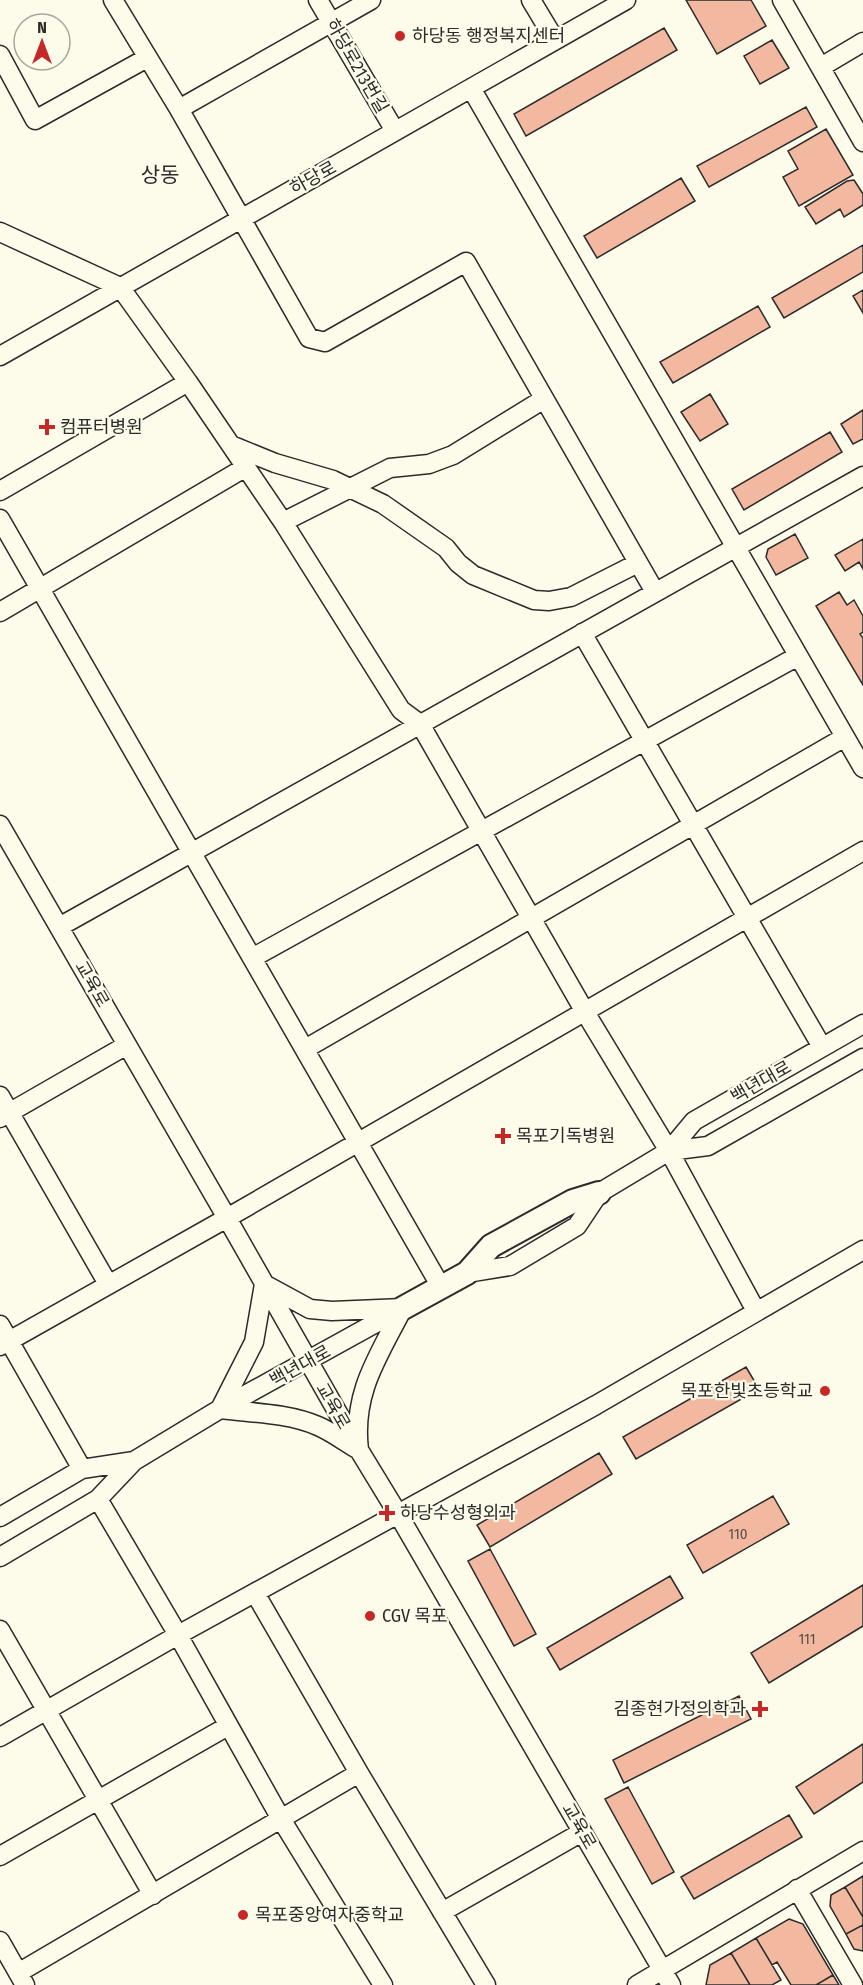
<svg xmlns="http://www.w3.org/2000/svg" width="863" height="1985" viewBox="0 0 863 1985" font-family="'Fira Sans Condensed','Noto Sans KR',sans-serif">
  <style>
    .building { fill: #f2b8a0; stroke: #2b2b2b; stroke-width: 1.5 }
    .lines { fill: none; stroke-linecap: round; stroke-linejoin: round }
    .minor-casing { stroke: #2b2b2b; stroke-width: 21 }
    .major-casing { stroke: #2b2b2b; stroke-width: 26 }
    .minor { stroke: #fdfbea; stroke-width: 18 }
    .major { stroke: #fdfbea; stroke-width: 22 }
    .poi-dot { fill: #c62828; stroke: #fdfbea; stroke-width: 2 }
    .labels { text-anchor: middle; stroke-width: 4.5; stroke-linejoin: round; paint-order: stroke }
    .number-label { font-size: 15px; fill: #5d4e48 }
    .poi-label { font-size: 18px; fill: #2b2b2b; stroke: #fdfbea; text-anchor: start }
    .street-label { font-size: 18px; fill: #2b2b2b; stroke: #fdfbea }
    .quarter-label { font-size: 21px; fill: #2b2b2b; stroke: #fdfbea }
  </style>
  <rect width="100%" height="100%" fill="#fdfbea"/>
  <path class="building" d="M686,0H751L766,26L717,54Z
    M664,28L677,50L526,136L514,114Z
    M772,40L789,68L760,84L744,56Z
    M806,107L817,127L709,187L697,166Z
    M826,129L853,175L799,206L783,177L798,169L788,151Z
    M681,178L695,201L597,258L584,236Z
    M854,180L863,194V205L844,217L840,209L816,224L805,207L847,181Z
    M863,245V272L784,318L772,298Z
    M863,290V313L853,296Z
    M758,306L770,327L673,383L660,362Z
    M710,394L728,424L700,441L681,412Z
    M863,410V439L853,444L841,424Z
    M830,432L842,452L744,510L732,489Z
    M795,534L808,558L776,575L766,557L768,549Z
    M863,539V569L859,562L845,571L835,555Z
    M839,592L847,605L854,600L863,616V632L860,634L863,638V685L816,606Z
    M746,1367L759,1389L636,1459L623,1437Z
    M599,1453L612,1474L490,1547L477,1525Z
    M773,1496L789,1524L703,1573L687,1545Z
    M490,1549L536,1634L514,1646L468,1561Z
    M670,1576L683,1598L560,1670L547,1648Z
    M863,1585V1626L769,1683L751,1653Z
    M739,1696L751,1719L624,1783L613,1760Z
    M863,1744V1782L814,1814L796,1787Z
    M628,1787L674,1872L652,1884L605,1799Z
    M789,1815L802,1837L694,1899L681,1877Z
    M863,1876V1917L845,1887Z
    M845,1887L863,1917V1925L846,1934L830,1906L831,1895Z
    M789,1919L803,1924L833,1975L816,1985H791L777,1962L772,1965L756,1938Z
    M863,1925V1951L854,1949L846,1934Z
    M756,1938L781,1980L772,1985H750L731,1953Z
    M731,1953L750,1985H706L710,1965Z
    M833,1975L839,1985H816Z"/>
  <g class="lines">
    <defs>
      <path id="minor" d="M113,0L179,109L309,338L325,342L466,262L655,592
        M318,0L395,131
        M531,0L555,40
        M782,0L863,142
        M0,55L35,120L147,58
        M821,67L863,42
        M471,88L863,768
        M179,109L371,0
        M0,232L120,287L188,382L283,522L401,710L420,724L585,1012L669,1151L756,1311
        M0,356L626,0
        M231,445L275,463L333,480L383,504L446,548L458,563L473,575L534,600L549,601L571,597L638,563
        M0,491L188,382
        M0,519L441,1287
        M283,522L390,468L429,464L453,455L544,399
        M0,612L246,467
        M582,633L822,1047
        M0,825L227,1218L359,1450L398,1514L671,1985
        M59,927L863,476
        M252,958L798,656
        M305,1049L845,737
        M0,1096L108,1284
        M0,1118L127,1045
        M669,1151L708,1146L863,1058
        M467,1273L510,1266L577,1226L599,1193L669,1151L694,1121L863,1024
        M264,1284L310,1309L332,1311L403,1308C378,1357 352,1393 359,1450C345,1442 332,1432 318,1426C288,1413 252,1413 220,1409L254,1342Z
        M0,1325L82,1469
        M0,1346L227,1218L863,851
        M98,1499L178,1635L281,1819L383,1985
        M0,1517L82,1469L134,1461
        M0,1557L98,1499L134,1461L220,1409L401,1309
        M255,1593L359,1773L486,1985
        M0,1630L153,1895
        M0,1737L178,1635L596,1405L863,1250
        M0,1856L228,1726
        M797,1889L853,1985
        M442,1912L582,1832
        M0,1941L25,1985
        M18,1973L359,1773
        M637,1985L863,1851"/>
      <path id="major" d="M441,1287L403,1308L467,1273L491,1246L573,1201L599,1193"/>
    </defs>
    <use href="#minor" class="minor-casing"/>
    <use href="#major" class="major-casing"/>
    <use href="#minor" class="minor"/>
    <use href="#major" class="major"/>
  </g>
  <g class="poi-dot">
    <circle cx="400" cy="36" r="6"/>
    <path d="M44 418h6v6h6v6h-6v6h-6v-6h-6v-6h6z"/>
    <path d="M500 1127h6v6h6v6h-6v6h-6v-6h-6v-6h6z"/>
    <circle cx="825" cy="1391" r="6"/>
    <path d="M384 1504h6v6h6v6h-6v6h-6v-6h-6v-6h6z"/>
    <circle cx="370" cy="1616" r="6"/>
    <path d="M757 1700h6v6h6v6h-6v6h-6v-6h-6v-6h6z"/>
    <circle cx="243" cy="1915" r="6"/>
  </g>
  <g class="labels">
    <g class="number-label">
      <text x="738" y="1539">110</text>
      <text x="807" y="1644">111</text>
    </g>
    <g class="poi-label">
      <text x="412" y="42">하당동 행정복지센터</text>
      <text x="60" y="433">컴퓨터병원</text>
      <text x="516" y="1142">목포기독병원</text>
      <text x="813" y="1397" text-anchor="end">목포한빛초등학교</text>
      <text x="400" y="1519">하당수성형외과</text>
      <text x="382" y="1622">CGV 목포</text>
      <text x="746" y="1715" text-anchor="end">김종현가정의학과</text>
      <text x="255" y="1921">목포중앙여자중학교</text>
    </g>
    <g class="street-label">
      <text transform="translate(357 66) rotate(60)" y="6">하당로213번길</text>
      <text transform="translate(313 178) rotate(-29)" y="6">하당로</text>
      <text transform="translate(92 984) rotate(60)" y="6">교육로</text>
      <text transform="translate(761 1082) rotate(-30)" y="6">백년대로</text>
      <text transform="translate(300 1366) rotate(-29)" y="6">백년대로</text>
      <text transform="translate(333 1406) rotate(60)" y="6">교육로</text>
      <text transform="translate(579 1826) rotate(60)" y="6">교육로</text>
    </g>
    <g class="quarter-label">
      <text x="160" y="182">상동</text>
    </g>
  </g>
  <g transform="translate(42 42)"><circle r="28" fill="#fdfbea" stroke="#a9a89e" stroke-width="1.5"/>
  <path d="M0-4.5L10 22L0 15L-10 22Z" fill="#c62828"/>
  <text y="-9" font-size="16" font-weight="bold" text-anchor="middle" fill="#2b2b2b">N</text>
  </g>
</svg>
